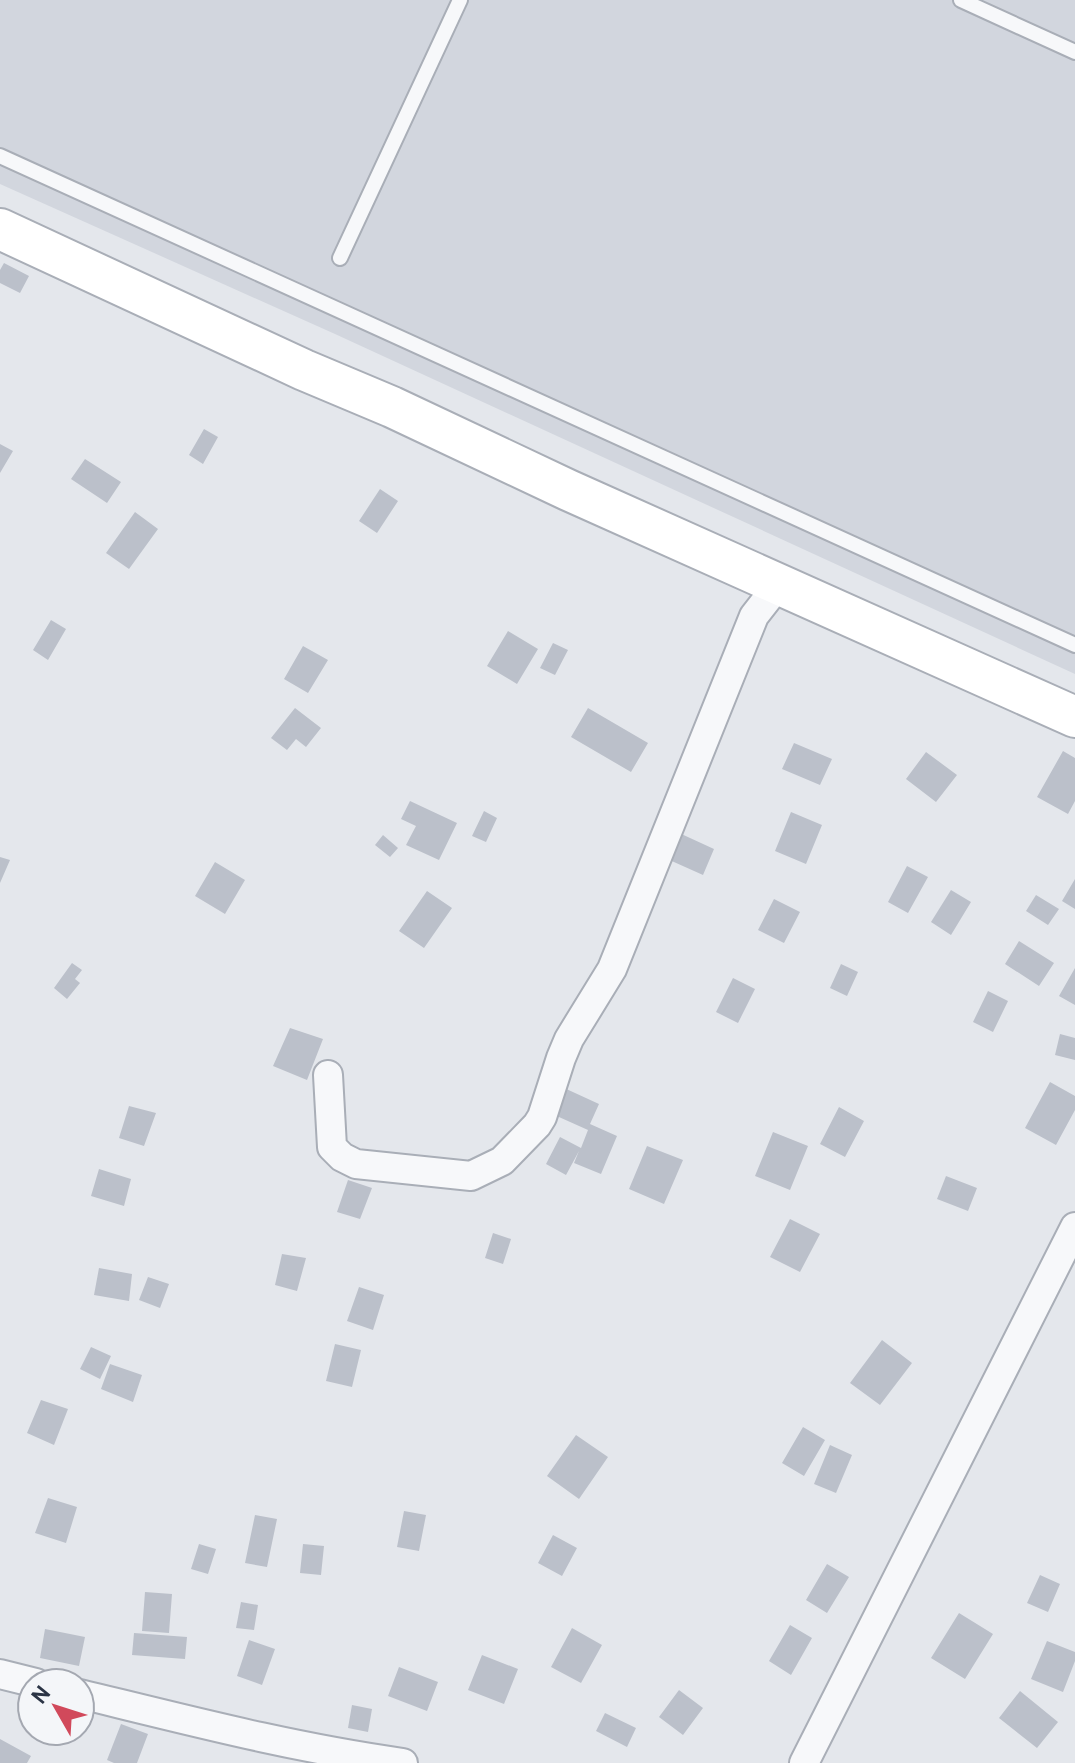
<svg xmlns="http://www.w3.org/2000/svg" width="1075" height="1763" viewBox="0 0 1075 1763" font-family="Overpass,sans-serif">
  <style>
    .built { fill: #d2d6de }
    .building { fill: #bbc0ca }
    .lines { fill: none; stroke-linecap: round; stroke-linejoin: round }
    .lane-casing { stroke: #a9aeb7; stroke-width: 18 }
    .street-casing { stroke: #a9aeb7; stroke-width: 32 }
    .secondary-casing { stroke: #a9aeb7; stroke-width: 44 }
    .lane { stroke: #f7f8fa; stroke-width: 14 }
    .street { stroke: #f7f8fa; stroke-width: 28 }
    .secondary { stroke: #fff; stroke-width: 40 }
  </style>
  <rect width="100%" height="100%" fill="#e4e7ec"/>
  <path class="built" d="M0,0H1075V674L335,334L0,184Z"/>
  <path class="building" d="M4,263L29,276L20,293L0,283V270Z
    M204,429L218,437L203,464L189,455Z
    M0,444L13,451L0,473Z
    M85,459L121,482L107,503L71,479Z
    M380,489L398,501L377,533L359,521Z
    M135,512L158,529L129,569L106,553Z
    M51,620L66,629L48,660L33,650Z
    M508,631L538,649L517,684L487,666Z
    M553,643L568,650L555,675L540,668Z
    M303,646L328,660L308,693L284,679Z
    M295,708L321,728L306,747L296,739L287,750L271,738Z
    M588,708L648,743L631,772L571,737Z
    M794,743L832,759L820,785L782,769Z
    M1063,751L1075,758V801L1068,814L1037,797Z
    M926,752L957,775L936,802L906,779Z
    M410,801L457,823L439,860L406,845L416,826L401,819Z
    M484,811L497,818L486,842L472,836Z
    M791,812L822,825L806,864L775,851Z
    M677,832L714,849L703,875L665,858Z
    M383,835L398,848L390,857L375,845Z
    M0,857L10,860L0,883Z
    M215,862L245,880L225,914L195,896Z
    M907,866L928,877L908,913L888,902Z
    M1075,879V909L1062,901Z
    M951,890L971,902L951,935L931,922Z
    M427,891L452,908L424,948L399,931Z
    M1036,895L1059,909L1048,925L1026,911Z
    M774,899L800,912L784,943L758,930Z
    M1019,941L1054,963L1039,986L1005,964Z
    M72,963L82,970L75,979L80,983L67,999L54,988Z
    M841,964L858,972L847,996L830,988Z
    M1075,968V1005L1059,996Z
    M733,978L755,989L738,1023L716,1012Z
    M988,991L1008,1001L993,1032L973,1022Z
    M290,1028L323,1039L307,1080L273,1066Z
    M1060,1034L1075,1038V1060L1055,1055Z
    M1050,1082L1075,1096V1110L1056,1145L1025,1128Z
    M562,1087L599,1104L590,1124L617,1136L601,1174L574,1163L579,1151L566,1175L546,1164L560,1137L581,1148L588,1130L550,1113Z
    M129,1106L156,1113L144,1146L119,1138Z
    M839,1107L864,1121L845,1157L820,1144Z
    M773,1132L808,1146L790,1190L755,1176Z
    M647,1146L683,1160L664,1204L629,1189Z
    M99,1169L131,1179L124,1206L91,1196Z
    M946,1176L977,1188L968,1211L937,1199Z
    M348,1180L372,1188L360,1219L337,1212Z
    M790,1219L820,1234L800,1272L770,1257Z
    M493,1233L511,1239L503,1264L485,1258Z
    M282,1254L306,1258L297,1291L275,1285Z
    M99,1268L132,1274L129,1301L94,1295Z
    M148,1277L169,1284L160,1308L139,1300Z
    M359,1287L384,1295L373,1330L347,1321Z
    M882,1340L912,1363L880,1405L850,1383Z
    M335,1344L361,1350L352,1387L326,1381Z
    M91,1347L111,1356L100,1379L80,1369Z
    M110,1364L142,1375L133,1402L101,1389Z
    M41,1400L68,1409L54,1445L27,1433Z
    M803,1427L825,1440L804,1476L782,1463Z
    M576,1435L608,1457L579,1499L547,1476Z
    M830,1445L852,1455L836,1493L814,1484Z
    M48,1498L77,1507L66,1543L35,1533Z
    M404,1511L426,1515L419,1551L397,1547Z
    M255,1515L277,1519L267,1567L245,1563Z
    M553,1535L577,1548L562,1576L538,1563Z
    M199,1544L216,1549L208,1574L191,1569Z
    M303,1544L324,1546L321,1575L300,1573Z
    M827,1564L849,1577L827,1613L806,1600Z
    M1040,1575L1060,1584L1048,1612L1027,1603Z
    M145,1592L172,1594L169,1633L142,1631Z
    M241,1602L258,1605L254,1630L236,1628Z
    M959,1613L993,1634L965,1679L931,1658Z
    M790,1625L812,1638L791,1675L769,1661Z
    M572,1628L602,1645L581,1683L551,1667Z
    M45,1629L85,1637L79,1666L40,1658Z
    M134,1633L187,1637L185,1659L132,1655Z
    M249,1640L275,1649L262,1685L237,1676Z
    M1047,1641L1075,1652V1661L1063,1692L1031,1679Z
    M482,1655L518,1669L504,1704L468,1690Z
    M399,1667L438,1682L427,1711L388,1696Z
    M679,1690L703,1708L683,1735L659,1717Z
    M1020,1691L1058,1722L1037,1748L999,1718Z
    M352,1705L372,1709L368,1732L348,1728Z
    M605,1713L636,1728L627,1747L596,1731Z
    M121,1724L148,1734L137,1763H114L107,1760Z
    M0,1739L31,1756L27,1763H0Z"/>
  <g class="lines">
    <defs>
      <path id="lane" d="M961,0L1075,52
        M0,156L1075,645
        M340,258L460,0"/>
      <path id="street" d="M328,1075L332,1147L342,1157L356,1164L471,1176L502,1161L537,1125L542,1117L561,1058L569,1039L612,969L754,616L779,584
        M0,1674L36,1683
        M80,1694C187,1720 294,1748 403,1763
        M804,1763L1075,1227"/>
      <path id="secondary" d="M0,229L304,370L392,407L568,490L1075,717"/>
    </defs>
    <use href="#lane" class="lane-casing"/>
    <use href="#street" class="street-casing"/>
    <use href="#secondary" class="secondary-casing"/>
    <use href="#lane" class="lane"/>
    <use href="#street" class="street"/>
    <use href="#secondary" class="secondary"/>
  </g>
  <g transform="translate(56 1707) rotate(309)"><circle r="38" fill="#f4f6f9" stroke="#a4a8b1" stroke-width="2"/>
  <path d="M0-6L14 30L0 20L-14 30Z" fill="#d1495b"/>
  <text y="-12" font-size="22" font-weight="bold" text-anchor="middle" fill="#2b3445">N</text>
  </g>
</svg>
